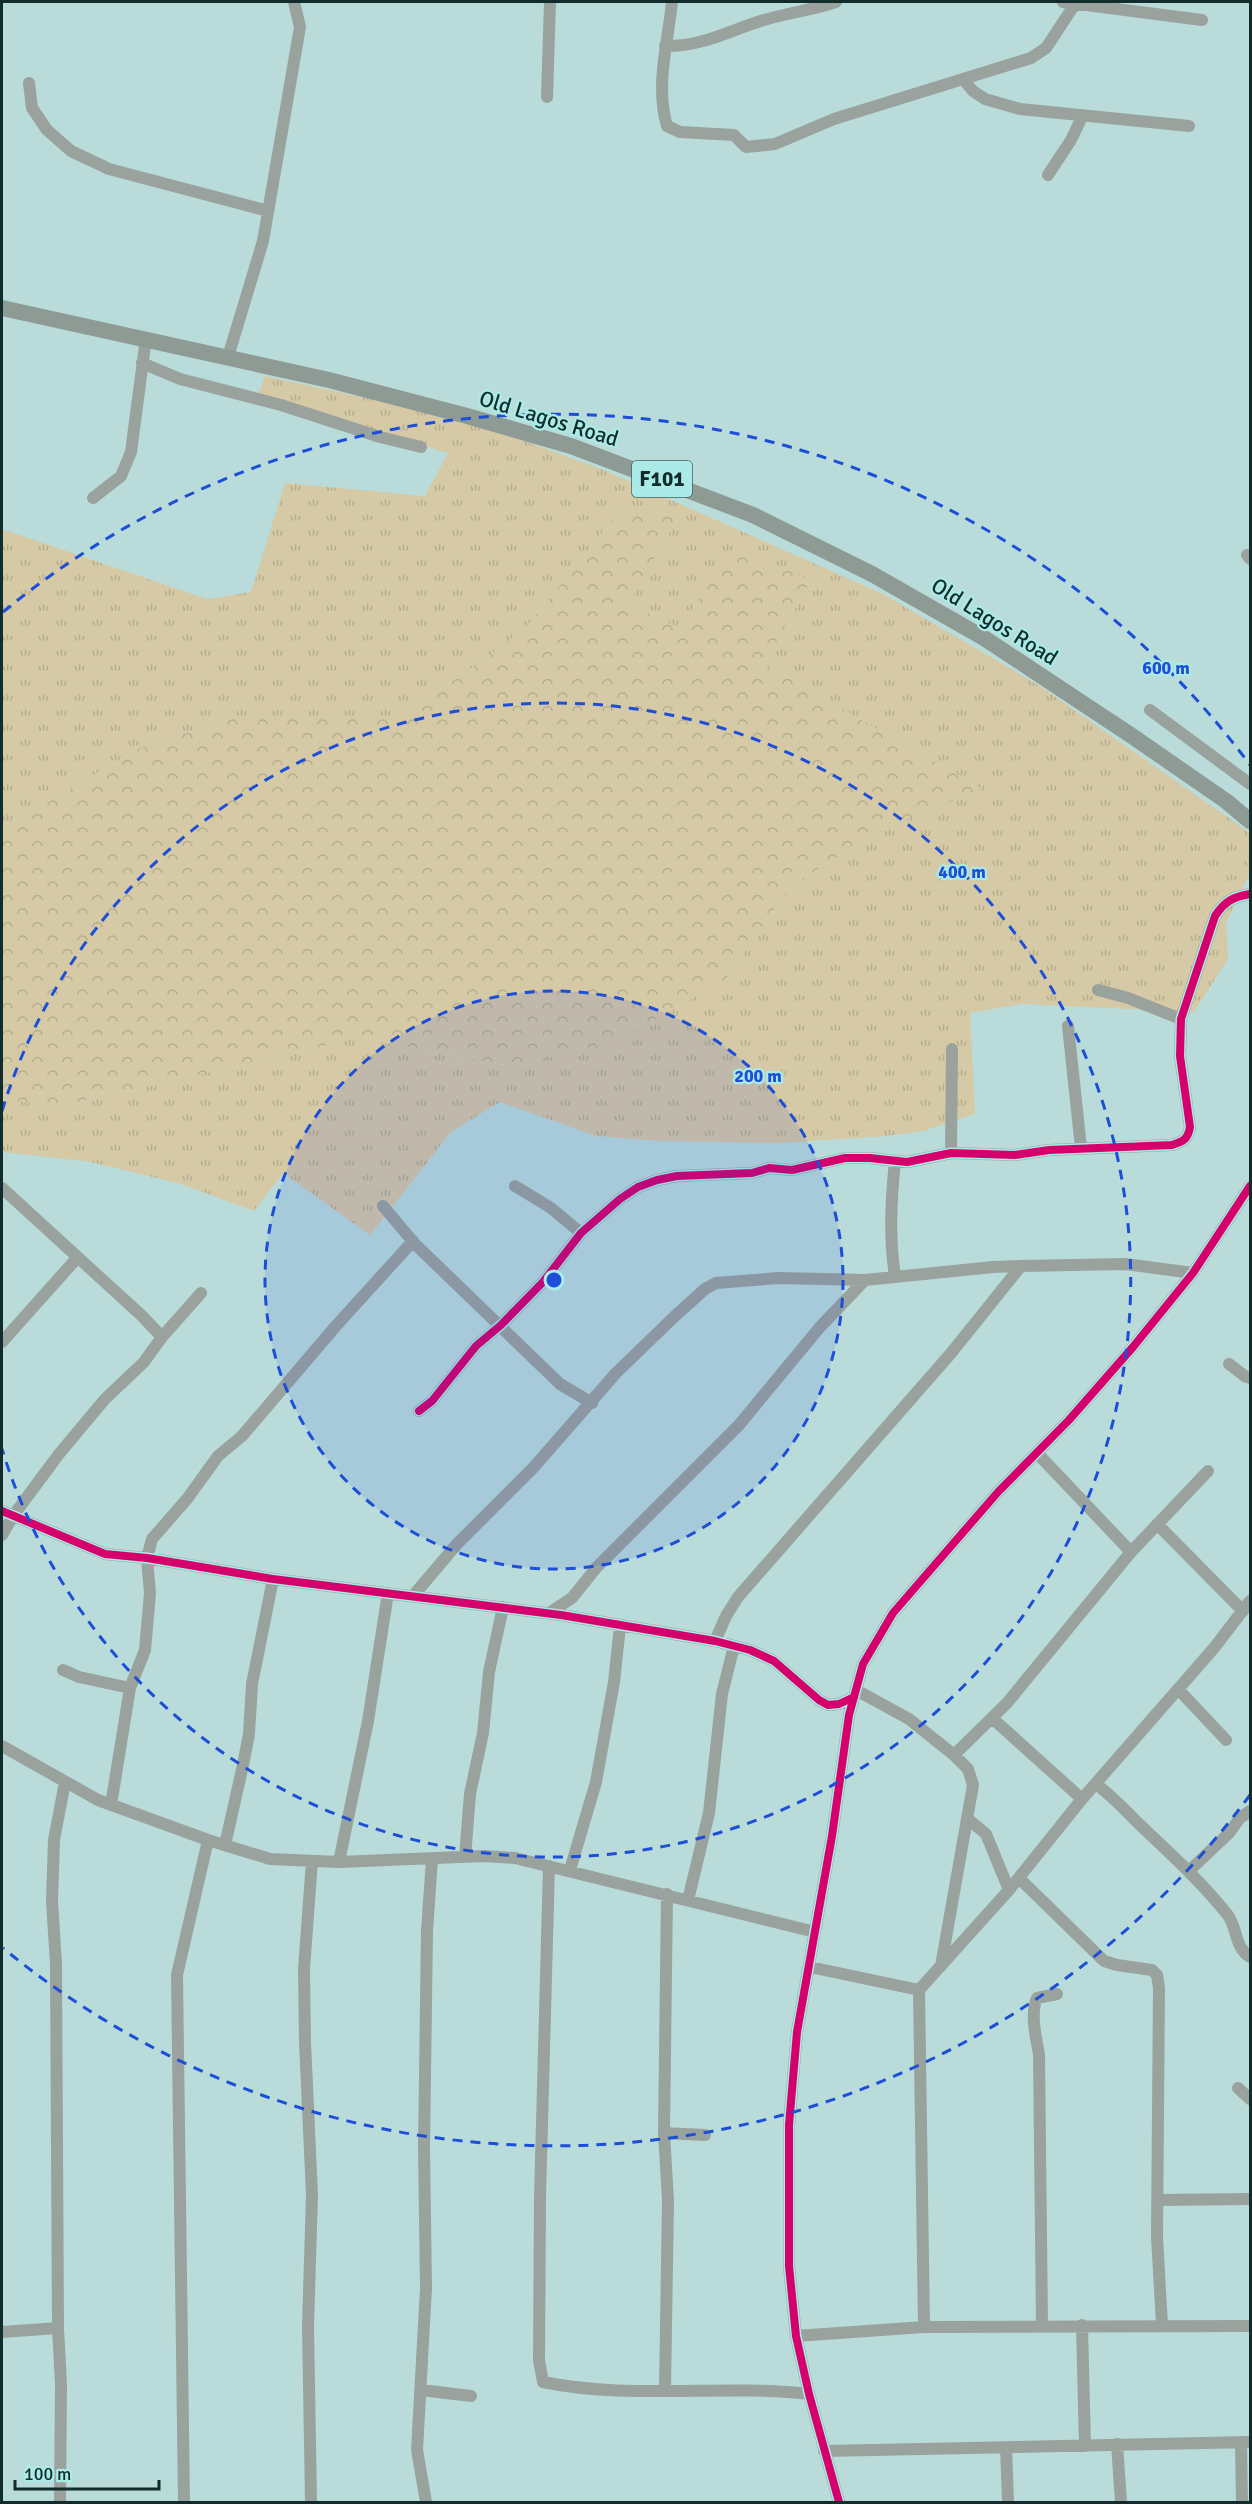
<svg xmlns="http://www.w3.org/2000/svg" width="1252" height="2504" viewBox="0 0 1252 2504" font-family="Signika,sans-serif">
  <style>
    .grass { fill: url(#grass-tufts) }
    .forest { fill: url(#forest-crowns) }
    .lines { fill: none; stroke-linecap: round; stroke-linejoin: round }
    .minor { stroke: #9aa29d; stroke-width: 12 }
    .major { stroke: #8e9b94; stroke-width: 16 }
    .cycleway-casing { stroke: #aaebe7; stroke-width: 11 }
    .cycleway { stroke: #d6006c; stroke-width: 8 }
    .ring { fill: none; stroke: #1d4ed8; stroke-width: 3; stroke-dasharray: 10 8 }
    .labels { text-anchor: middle; stroke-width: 4.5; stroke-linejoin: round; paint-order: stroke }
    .shield { fill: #aaebe7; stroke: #3f6563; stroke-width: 1.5 }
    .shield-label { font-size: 21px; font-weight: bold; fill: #112c2b }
    .street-label { font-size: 22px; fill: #112c2b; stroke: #aaebe7 }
    .centre { fill: #1d4ed8; stroke: #aaebe7; stroke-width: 3 }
    .ring-label { font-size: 18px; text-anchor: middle; font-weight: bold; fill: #1d4ed8; stroke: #aaebe7; stroke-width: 4.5; stroke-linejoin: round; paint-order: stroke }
  </style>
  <defs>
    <pattern id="grass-tufts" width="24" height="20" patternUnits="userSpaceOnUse" patternTransform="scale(1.5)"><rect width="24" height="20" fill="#d6c9a5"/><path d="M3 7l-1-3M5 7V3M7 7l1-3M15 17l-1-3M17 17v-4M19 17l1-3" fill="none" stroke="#b7ad8e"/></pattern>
    <pattern id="forest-crowns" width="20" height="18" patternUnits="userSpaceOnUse" patternTransform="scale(1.5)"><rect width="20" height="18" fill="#d6c9a5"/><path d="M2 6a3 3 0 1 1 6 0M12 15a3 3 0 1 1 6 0" fill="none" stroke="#b7ad8e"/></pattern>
  </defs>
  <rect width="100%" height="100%" fill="#b9dcda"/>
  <path class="grass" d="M265,376L467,420L601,469L883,594L1040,686L1250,833V873L1226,923L1228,959L1194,1012L1022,1004L970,1013L975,1114L923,1131L887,1136L781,1143L660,1141L596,1136L500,1102L451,1132L370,1235L283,1173L254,1211L181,1184L91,1162L2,1152V1099L58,1107L358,1038L505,1065L725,980L790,887L876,832L981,789L764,664L811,580L679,628L628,604L679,516L622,508L525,629L404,717H236L137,749L2,830V529L207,599L251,592L285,483L425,496L448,453L258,395Z"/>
  <path class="forest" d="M622,508L679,516L629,604L679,628L734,547L811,580L764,664L982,789L876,832L790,887L725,980L607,1047L505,1065L358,1038L57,1107L2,1099V830L137,749L236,717H404L525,629Z"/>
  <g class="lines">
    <path class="minor" d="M672,2C668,42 655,86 667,126L680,132L734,135L746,147L775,144L834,119L1031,58L1046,48L1075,4
      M1063,2L1202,20
      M665,46C702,47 730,30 764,20C788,13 812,10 836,2
      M963,79L973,91L985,99L1020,109L1189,126
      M29,83L32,108L47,130L71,151L109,169L268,211
      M547,97L550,2
      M1048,175L1071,140L1083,115
      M228,357L263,241L300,27L294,2
      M142,363L180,379L281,405L380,437L421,447
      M93,498L121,476L131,452L146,338
      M1247,555L1250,559
      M1150,710L1250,784
      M1098,990L1128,998L1181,1019
      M1068,1026L1081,1148
      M951,1153L952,1049
      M515,1186L551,1208L581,1233
      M2,1188L141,1315L162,1337
      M383,1206L415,1244L560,1384L592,1403
      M895,1276C889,1237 891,1201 895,1161
      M2,1342L77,1258
      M1229,1364L1246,1377L1250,1378
      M419,1411L432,1401L476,1346L501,1325L543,1282L581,1233L620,1199L638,1187L657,1180L677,1176L752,1173L769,1168L792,1170L845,1158H870L907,1162L951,1153L1015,1155L1049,1150L1172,1145C1184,1141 1188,1139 1190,1127L1180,1056L1181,1019L1215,916C1225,901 1233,897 1250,894
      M1037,1453L1131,1552
      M2,1511L105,1554L147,1558L273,1579L561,1615L715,1641L750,1650L774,1661L819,1700L828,1705L839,1704L854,1697
      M1157,1524L1243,1611
      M2,1535L13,1516L59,1454L105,1399L144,1362L162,1337L201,1293
      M413,1596L457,1544L534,1467L616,1373L674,1317L705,1289L716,1283L779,1278L865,1280L993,1267L1021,1266L1125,1264L1193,1273
      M549,1613L572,1598L596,1568L739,1425L820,1327L865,1280
      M715,1641L726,1616L738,1597L952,1352L1021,1266
      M63,1670L79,1677L130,1688
      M1178,1689L1226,1740
      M856,1690L909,1719L954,1755L1007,1703L1131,1552L1208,1471
      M992,1718L1082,1799
      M2,1746L98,1800L208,1840L270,1859L339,1862L484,1856L515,1858L815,1932
      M1096,1784C1112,1796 1122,1807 1136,1821C1168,1852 1199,1879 1227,1914C1238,1928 1234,1947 1250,1957
      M111,1805L130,1688L145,1650L150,1593L147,1558L152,1539L187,1499L218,1456L242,1436L335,1327L413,1241
      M968,1819L986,1834L1009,1890
      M225,1845L243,1765L249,1734L252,1684L273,1579
      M465,1857L470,1794L483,1733L489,1672L503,1607
      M339,1862L368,1721L388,1593
      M549,1866L540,2197L539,2360L543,2382C630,2400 721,2384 809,2394
      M570,1870L596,1782L614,1682L620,1626
      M1190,1870L1229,1833L1240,1818L1250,1811
      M1019,1878L1104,1961L1117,1965L1152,1970L1157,1975L1159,1988L1157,2237L1162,2325
      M667,1894L664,2133L705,2135
      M688,1900L709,1813L722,1694L734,1646
      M941,1966L973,1785L968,1769L954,1755
      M810,1967L919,1990
      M1238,2088L1250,2099
      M664,2133L668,2200L665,2390
      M1158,2200L1250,2199
      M1082,2325L1085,2446
      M1042,2326L1039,2054C1036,2038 1030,2013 1037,1998L1057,1994
      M924,2327L919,1990L1009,1890L1082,1799L1214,1648L1250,1601
      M2,2332L58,2328
      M796,2336L924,2327L1250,2326
      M421,2390L471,2396
      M1241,2442L1242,2502
      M1117,2444L1121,2502
      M1006,2448L1008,2502
      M824,2451L1250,2442
      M60,2502L61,2385L58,2328L56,1964L52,1901L54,1840L65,1782
      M184,2502L177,1975L208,1840
      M311,2502L308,2326L312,2195L305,2042L304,1969L312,1861
      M426,2502L417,2450L426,2288L424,2148L427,1931L432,1859
      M839,2502L809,2394L796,2336L789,2266V2125L797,2032L832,1836L849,1715L863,1664L893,1613L998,1492L1069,1420L1133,1347L1193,1273L1250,1186"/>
    <path class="major" d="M2,308L329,380L467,416L571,446L753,515L872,574L984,638L1132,736L1226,801L1250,821"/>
    <defs>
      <path id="cycleway" d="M419,1411L432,1401L476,1346L501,1325L543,1282L581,1233L620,1199L638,1187L657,1180L677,1176L752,1173L769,1168L792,1170L845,1158H870L907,1162L951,1153L1015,1155L1049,1150L1172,1145C1184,1141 1188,1139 1190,1127L1180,1056L1181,1019L1215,916C1225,901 1233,897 1250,894
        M2,1511L105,1554L147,1558L273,1579L561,1615L715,1641L750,1650L774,1661L819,1700L828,1705L839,1704L854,1697
        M839,2502L809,2394L796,2336L789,2266V2125L797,2032L832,1836L849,1715L863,1664L893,1613L998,1492L1069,1420L1133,1347L1193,1273L1250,1186"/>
    </defs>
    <use href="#cycleway" class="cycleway-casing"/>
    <use href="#cycleway" class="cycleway"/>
  </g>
  <circle cx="554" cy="1280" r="289" fill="#1d4ed8" fill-opacity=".12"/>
  <g class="ring">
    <circle cx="554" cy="1280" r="289"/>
    <path d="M2 1111A577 577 0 1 1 2 1449"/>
    <path d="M1250 1795A866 866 0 0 1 3 1948M3 612A866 866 0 0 1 1250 765"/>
  </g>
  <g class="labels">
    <rect class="shield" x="632" y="461" width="60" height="36" rx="4.5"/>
    <g class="shield-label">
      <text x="662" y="486">F101</text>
    </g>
    <g class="street-label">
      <text transform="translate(549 418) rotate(17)" y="8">Old Lagos Road</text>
      <text transform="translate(995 621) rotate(32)" y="8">Old Lagos Road</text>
    </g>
  </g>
  <circle cx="554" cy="1280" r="9" class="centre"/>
  <g class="ring-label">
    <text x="1166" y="674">600 m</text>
    <text x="962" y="878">400 m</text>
    <text x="758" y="1082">200 m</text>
  </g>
  <rect width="1252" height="2504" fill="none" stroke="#112c2b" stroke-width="6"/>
  <path d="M15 2480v9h144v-9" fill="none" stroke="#112c2b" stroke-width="3"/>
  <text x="24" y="2480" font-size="18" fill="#112c2b" stroke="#aaebe7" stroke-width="4.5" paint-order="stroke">100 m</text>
</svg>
